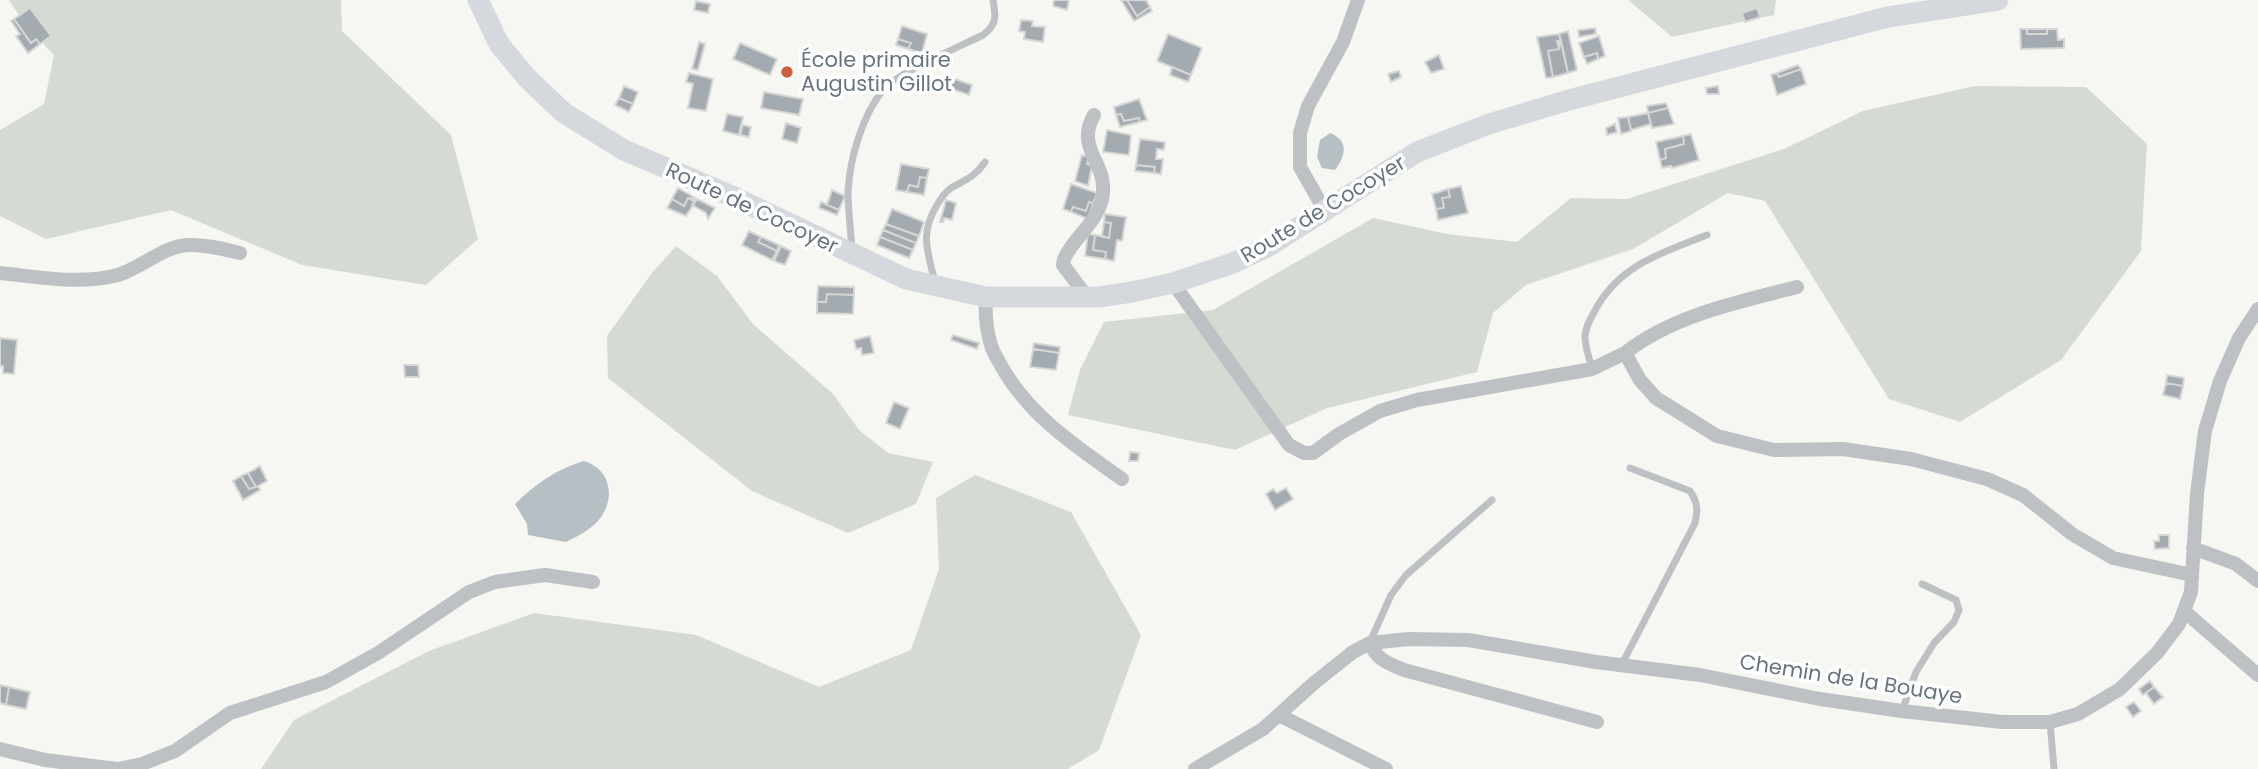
<svg xmlns="http://www.w3.org/2000/svg" width="2258" height="769" viewBox="0 0 2258 769" font-family="Poppins,sans-serif">
  <style>
    .green { fill: #d5dad3 }
    .water { fill: #b6c0c4 }
    .building { fill: #a4abb0; stroke: #d7d7d6; stroke-width: 2 }
    .lines { fill: none; stroke-linecap: round; stroke-linejoin: round }
    .service { stroke: #bdc1c4; stroke-width: 7 }
    .minor { stroke: #bdc1c4; stroke-width: 14 }
    .secondary { stroke: #d5d8dc; stroke-width: 21 }
    .poi-dot { fill: #cf5f3a; stroke: #fff; stroke-width: 2.5 }
    .labels { text-anchor: middle; stroke-width: 7; stroke-linejoin: round; paint-order: stroke }
    .poi-label { font-size: 21px; fill: #687581; stroke: #fff; text-anchor: start }
    .street-label { font-size: 21px; fill: #687581; stroke: #fff }
  </style>
  <rect width="100%" height="100%" fill="#f6f6f3"/>
  <path class="green" d="M9,0H341L342,31L451,135L478,239L426,285L302,265L171,210L46,239L0,216V130L44,104L54,55L26,26Z
    M1628,0H1776L1774,15L1672,37Z
    M1975,86L2086,87L2147,144L2141,251L2061,360L1960,422L1889,399L1765,201L1728,193L1633,249L1526,285L1493,313L1477,372L1327,408L1235,450L1068,415L1080,370L1104,322L1213,310L1373,218L1447,234L1517,242L1571,198L1627,199L1784,149L1863,111Z
    M676,246L717,276L753,324L833,394L859,430L888,453L933,462L916,504L848,533L752,491L608,378L607,336L652,273Z
    M975,475L1071,512L1141,635L1099,750L1068,769H261L294,720L429,651L534,613L696,635L819,687L911,650L939,569L936,498Z"/>
  <path class="water" d="M1330,133C1349,140 1346,156 1335,170L1322,168L1317,157L1320,140Z
    M584,461C614,470 616,504 595,524C586,532 576,537 566,542L528,535L527,524L515,504C535,484 557,469 584,461Z"/>
  <path class="building" d="M1054,0H1069L1067,10L1053,6Z
    M1121,0H1127L1137,16L1150,7L1152,11L1134,21Z
    M1127,0H1146L1150,7L1137,16Z
    M696,1L710,4L708,13L694,10Z
    M30,8L51,36L40,44L36,39L31,43L14,19Z
    M1757,8L1760,17L1745,22L1742,13Z
    M14,19L31,43L36,39L40,44L28,53L16,36L20,34L11,21Z
    M1021,20L1033,21L1032,26L1045,27L1043,42L1024,39L1025,32L1019,31Z
    M902,26L927,34L922,53L908,49L911,43L898,39Z
    M1595,28L1596,34L1579,37L1578,30Z
    M2020,29H2027V34H2047V29H2057L2058,40L2064,39V48L2021,49Z
    M2027,29H2047V34H2027Z
    M1568,31L1577,70L1568,73L1559,34Z
    M1168,34L1202,48L1191,75L1157,61Z
    M1559,34L1561,40L1557,41L1559,49L1548,51L1553,77L1546,78L1537,37Z
    M1599,36L1605,56L1598,59L1597,53L1584,57L1579,43Z
    M898,39L911,43L908,49L896,45Z
    M1561,40L1568,73L1553,77L1548,51L1559,49Z
    M699,42L705,44L698,70L692,69Z
    M740,43L777,59L770,75L733,59Z
    M1597,53L1598,59L1587,64L1584,57Z
    M1439,55L1444,69L1431,73L1425,62Z
    M1798,65L1801,69L1779,77L1777,73Z
    M1172,67L1191,75L1188,82L1170,75Z
    M1801,69L1806,84L1777,95L1771,75L1777,73L1779,77Z
    M1399,71L1401,77L1391,82L1388,74Z
    M689,73L713,79L706,111L688,108L693,84L686,82Z
    M952,78L972,85L969,95L949,88Z
    M624,86L638,92L633,104L619,98Z
    M1718,86L1719,94H1707L1706,88Z
    M764,92L803,99L799,115L761,108Z
    M619,98L633,104L629,112L615,105Z
    M1139,99L1147,120L1140,122L1139,118L1124,121L1121,114L1116,115L1114,107Z
    M1666,103L1668,108L1648,113L1647,106Z
    M1668,108L1674,124L1652,128L1648,113Z
    M1648,113L1651,124L1631,130L1628,117Z
    M727,114L743,117L739,135L723,131Z
    M1121,114L1124,121L1139,118L1140,122L1120,127L1116,115Z
    M1628,117L1631,131L1621,134L1618,118Z
    M786,123L801,128L797,143L782,139Z
    M1615,124L1617,132L1607,135L1606,128Z
    M743,125L751,127L749,137L740,135Z
    M1107,130L1131,135L1129,155L1103,152Z
    M1691,134L1699,160L1672,168L1671,166L1662,168L1660,160L1666,158L1665,149L1684,144L1683,136Z
    M1683,136L1684,144L1665,149L1666,158L1660,160L1656,142Z
    M1140,139L1165,142L1164,150L1157,149L1156,159H1163L1161,174L1154,173L1155,167L1136,165Z
    M1082,155L1089,157L1087,164L1092,166L1088,186L1075,181Z
    M901,164L929,169L927,178L920,177L918,187L909,185L907,192L896,190Z
    M1136,165L1155,167L1154,173L1135,171Z
    M920,177L927,178L924,195L907,192L909,185L918,187Z
    M1071,184L1097,193L1093,203L1089,202L1086,211L1073,207L1071,212L1063,209Z
    M1461,186L1468,213L1438,220L1436,209L1444,208L1442,198L1450,197L1448,189Z
    M678,188L697,199L688,198L684,206L672,199Z
    M1448,189L1450,197L1442,198L1444,208L1436,209L1432,194Z
    M832,190L845,196L839,210L827,205Z
    M688,198L695,202L686,216L667,208L672,199L684,206Z
    M697,199L715,208L708,219L706,213L692,205Z
    M946,200L956,203L952,220L944,218L943,222H940Z
    M821,202L839,210L837,215L819,208Z
    M1089,202L1093,203L1088,219L1071,212L1073,207L1086,211Z
    M892,209L924,222L919,236L886,224Z
    M1105,214L1126,217L1122,241L1117,240L1114,261L1105,259L1106,252L1093,250L1095,235L1109,238L1111,223L1104,222Z
    M1104,222L1111,223L1109,238L1102,236Z
    M886,224L919,236L916,243L883,230Z
    M883,230L916,243L913,250L880,237Z
    M749,231L761,237L758,242L777,251L772,260L742,245Z
    M1088,234L1095,235L1093,250L1106,252L1105,259L1085,256Z
    M761,237L779,245L777,251L758,242Z
    M880,237L913,250L909,258L877,245Z
    M781,246L791,251L785,265L774,261Z
    M818,286L854,287V295L827,294L826,302H817Z
    M827,294L854,295L853,314L817,313V302H826Z
    M953,335L979,343L977,349L951,340Z
    M870,336L874,353L862,355L861,348L856,349L854,340Z
    M0,338L17,340L14,374L3,373V366H0Z
    M1034,343L1060,347L1059,353L1033,349Z
    M1033,349L1059,353L1056,370L1030,367Z
    M404,365H418L419,377H405Z
    M2167,375L2184,378L2183,386L2166,383Z
    M2166,383L2183,386L2180,399L2163,395Z
    M894,402L909,408L900,429L886,423Z
    M1130,452L1139,453L1138,461H1129Z
    M260,466L267,481L258,486L260,490L243,500L233,481L241,476L249,489L256,487L248,473Z
    M248,473L256,487L249,489L241,476Z
    M1286,488L1293,499L1275,510L1266,494L1273,489L1277,493Z
    M2159,535H2169V548L2155,549L2154,541H2159Z
    M2150,681L2154,687L2143,695L2139,689Z
    M0,685L9,687L6,705L0,703Z
    M9,687L30,692L26,709L6,705Z
    M2154,687L2163,697L2154,704L2146,693Z
    M2134,702L2141,711L2133,717L2126,707Z"/>
  <g class="lines">
    <path class="service" d="M852,251C851,232 848,211 848,191C850,158 862,116 883,90C897,73 961,46 983,35C997,25 996,16 993,0
      M935,283C928,251 919,235 937,205C941,198 944,193 951,188C965,180 976,176 985,162
      M1592,369C1590,359 1585,348 1585,337C1585,327 1592,316 1597,307C1621,265 1663,252 1707,235
      M1370,642L1391,595L1406,575L1492,500
      M1622,664L1695,523C1698,510 1698,503 1690,491L1630,468
      M1902,711L1916,672L1934,643L1954,622L1959,610L1956,600L1922,584
      M2050,722L2054,769"/>
    <path class="minor" d="M1325,211L1300,167V133L1308,106L1343,42L1358,0
      M0,273C39,277 80,285 118,275C141,268 162,247 187,245C204,244 223,249 240,253
      M1173,283L1289,445L1304,453H1313L1339,434L1380,411L1417,400L1592,369L1625,353L1640,380L1656,398L1717,436L1774,450L1843,449L1911,459L1987,479L2023,495L2072,534L2113,558L2192,575
      M986,297C985,313 986,329 991,345C993,353 999,361 1003,369C1031,417 1077,447 1122,479
      M1087,297L1063,265L1064,259C1074,237 1096,224 1102,199C1110,163 1074,150 1094,115
      M1625,353C1673,315 1739,302 1797,287
      M2193,548L2236,564L2258,581
      M2184,611L2258,675
      M1370,643C1377,660 1387,663 1404,670L1597,722
      M1279,715L1386,769
      M0,749L45,760L117,769
      M118,769L142,764L175,751L230,713L326,682L378,653L469,592L495,582L545,575L593,582
      M1195,769L1263,729L1314,683L1353,652L1370,643L1409,639L1468,640L1596,662L1700,675L1820,699L1902,711L2002,722H2050L2078,714L2120,689L2157,653L2179,624L2191,592L2197,494L2205,431L2220,381L2239,338L2258,309"/>
    <path class="secondary" d="M478,0L499,44L528,79L564,113L624,150L734,197L906,279L986,297H1099L1132,292L1173,283L1233,263L1269,246L1417,152L1489,124L1569,100L1888,17L1998,0"/>
  </g>
  <circle class="poi-dot" cx="787" cy="72" r="7"/>
  <g class="labels">
    <g class="poi-label">
      <text x="801" y="67">École primaire<tspan x="801" dy="24">Augustin Gillot</tspan></text>
    </g>
    <g class="street-label">
      <text transform="translate(752 208) rotate(25)" y="7">Route de Cocoyer</text>
      <text transform="translate(1323 209) rotate(-31)" y="7">Route de Cocoyer</text>
      <text transform="translate(1851 679) rotate(9)" y="7">Chemin de la Bouaye</text>
    </g>
  </g>
</svg>
